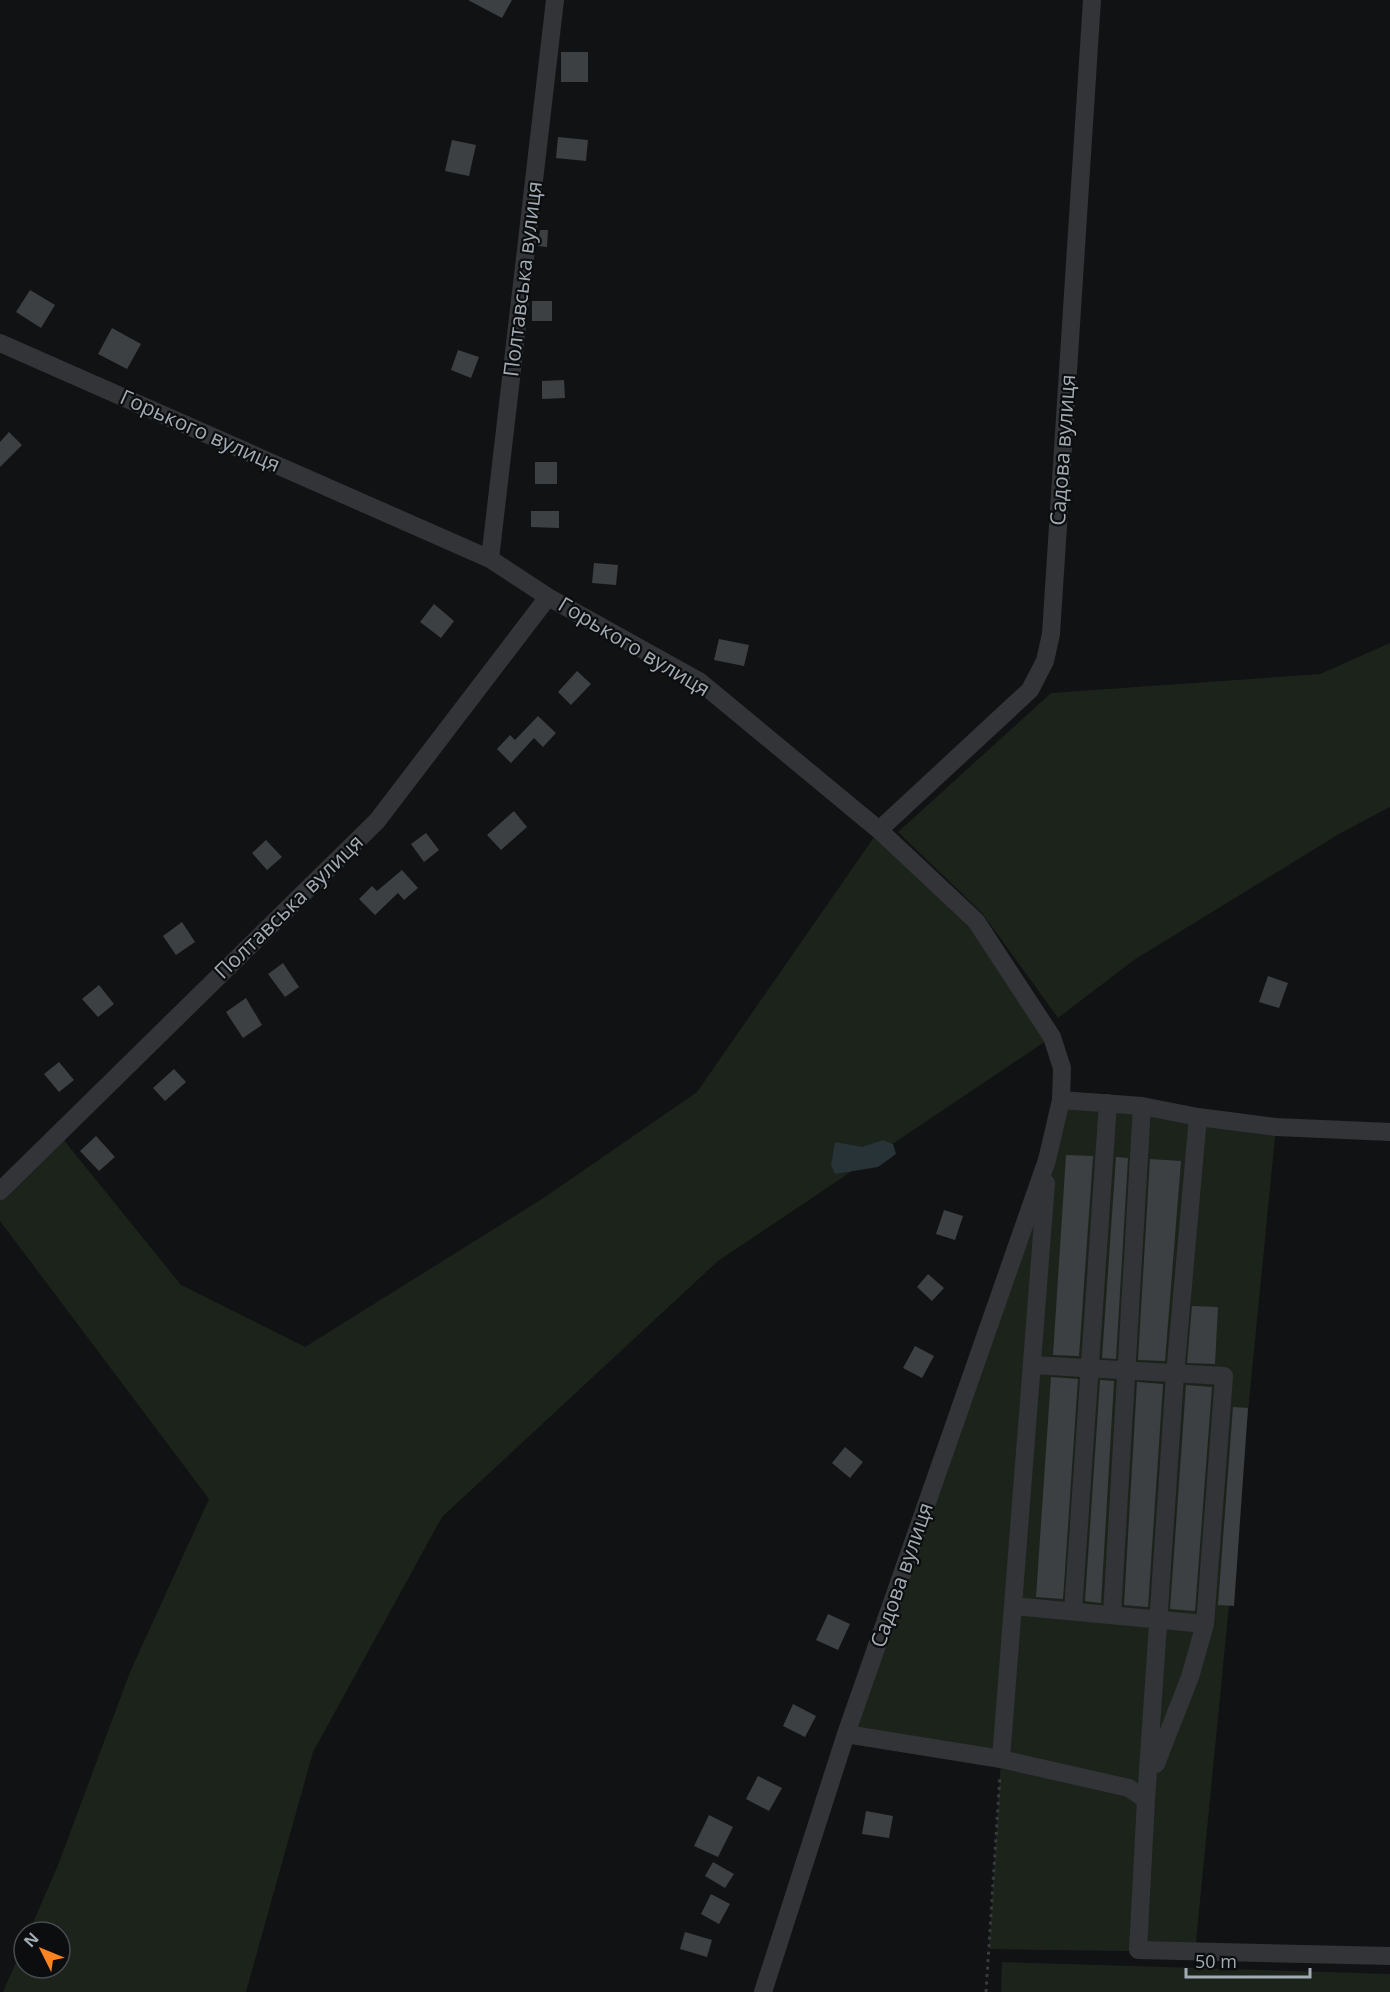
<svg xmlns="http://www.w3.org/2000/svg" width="1390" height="1992" viewBox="0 0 1390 1992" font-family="'Open Sans',sans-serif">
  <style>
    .green { fill: #1c231b }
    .water { fill: #273337 }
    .building { fill: #3d4043 }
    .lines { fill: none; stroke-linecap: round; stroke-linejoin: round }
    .path { stroke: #383c3f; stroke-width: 3; stroke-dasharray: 3 4.5; stroke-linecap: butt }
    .minor { stroke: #323438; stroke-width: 18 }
    .labels { text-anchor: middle; stroke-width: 4.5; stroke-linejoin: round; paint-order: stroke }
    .street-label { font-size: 21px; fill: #a2abb4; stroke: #0c0d0e }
  </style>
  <rect width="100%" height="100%" fill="#111213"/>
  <path class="green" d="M1390,643V807L1339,834L1134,960L1058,1018L982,913L898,832L1051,693L1320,674Z
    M879,830L976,921L1052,1037L718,1261L442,1517L313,1752L246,1992H3L24,1944V1968H60V1932H29L58,1865L130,1672L209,1499L0,1221V1191L59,1134L181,1285L305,1347L542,1199L697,1092Z
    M1061,1100L1276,1127L1195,1952L989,1949L1001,1759L846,1734Z
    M1002,1962L1390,1974V1992H1001Z"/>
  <path class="water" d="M883,1140L893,1144L896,1154L878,1167L835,1174L831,1165L835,1142L862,1147Z"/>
  <path class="building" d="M468,0H512L502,18Z
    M561,52H588V82H561Z
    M558,137L588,140L586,161L556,158Z
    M452,140L476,145L469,176L445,171Z
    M540,230H548L547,247L538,246Z
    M30,290L55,305L41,328L16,312Z
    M532,301H552V321H532Z
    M112,328L141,344L127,369L98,354Z
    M458,350L479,357L471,378L451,370Z
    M564,380L565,398L542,399V381Z
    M9,432L22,445L0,467V442Z
    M535,462H557V484H535Z
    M531,511H559V528L531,527Z
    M594,563L618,565L616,585L592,583Z
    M434,604L454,621L441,638L420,622Z
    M719,639L749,645L744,666L714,660Z
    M577,671L591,684L571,705L558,692Z
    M538,716L556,733L543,747L534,738L511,763L497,749L510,735L515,740Z
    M514,811L527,827L501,850L487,835Z
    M426,833L439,850L424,862L411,844Z
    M266,840L282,857L267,870L252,853Z
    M402,870L418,888L404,900L398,893L375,915L359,899L372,886L377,891Z
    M182,922L195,942L176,955L163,936Z
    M283,963L299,987L285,997L268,974Z
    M1268,976L1288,983L1279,1008L1259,1002Z
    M99,985L114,1004L98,1017L82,999Z
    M246,998L262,1025L243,1038L226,1012Z
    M59,1062L74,1080L59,1092L44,1074Z
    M174,1069L186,1082L165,1101L153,1088Z
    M96,1136L115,1157L99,1171L80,1151Z
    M1066,1155L1093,1156L1079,1356L1053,1355Z
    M1116,1157L1128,1158L1116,1359L1102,1358Z
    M1150,1159L1181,1161L1165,1361L1138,1360Z
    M944,1210L963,1216L955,1240L936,1234Z
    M928,1274L944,1288L932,1301L917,1287Z
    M1192,1306L1218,1307L1215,1364L1187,1363Z
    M915,1346L934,1356L922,1378L903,1368Z
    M1051,1377L1078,1379L1063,1599L1036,1597Z
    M1100,1380L1114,1381L1101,1603L1085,1601Z
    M1137,1382L1163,1384L1148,1607L1124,1605Z
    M1186,1385L1212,1387L1195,1611L1170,1609Z
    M1233,1407L1248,1408L1234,1606L1218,1605Z
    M845,1447L863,1462L850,1478L832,1463Z
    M828,1614L850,1624L838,1650L816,1640Z
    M793,1704L816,1716L805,1737L783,1726Z
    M758,1776L782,1788L769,1811L746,1799Z
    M866,1811L893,1816L889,1838L862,1834Z
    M709,1815L733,1827L718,1857L694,1846Z
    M713,1862L734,1874L725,1888L705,1876Z
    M711,1894L730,1904L719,1924L701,1914Z
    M685,1932L712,1940L707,1957L680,1949Z"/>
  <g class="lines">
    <path class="path" d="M986,1992L1000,1775"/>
    <path class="minor" d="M0,343L490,559L548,597L699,681L879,830L976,921L1052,1037L1062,1068L1061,1100L1047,1160L846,1734L763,1992
      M490,559L555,0
      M879,830L1030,690L1045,661L1051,634L1092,0
      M1061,1100L1142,1106L1198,1117L1175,1375L1146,1800
      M1198,1117L1276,1127L1390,1132
      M0,1191L377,821L548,597
      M1033,1365L1224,1376L1205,1624L1190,1677L1156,1764
      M1014,1606L1205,1624
      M1073,1611L1108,1103
      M1112,1614L1142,1106
      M846,1734L1001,1759L1129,1788L1146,1800L1138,1950L1390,1956
      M1001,1759L1046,1183"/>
  </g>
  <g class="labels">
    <g class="street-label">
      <text transform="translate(523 279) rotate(-83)" y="7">Полтавська вулиця</text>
      <text transform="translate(200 431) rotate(24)" y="7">Горького вулиця</text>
      <text transform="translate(1063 450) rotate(-86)" y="7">Садова вулиця</text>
      <text transform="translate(634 647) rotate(31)" y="7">Горького вулиця</text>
      <text transform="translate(289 907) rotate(-44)" y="7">Полтавська вулиця</text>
      <text transform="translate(902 1575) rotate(-71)" y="7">Садова вулиця</text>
    </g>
  </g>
  <g transform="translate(42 1950) rotate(313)"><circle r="28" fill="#0c0d0e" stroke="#484c50" stroke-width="1.5"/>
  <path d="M0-4.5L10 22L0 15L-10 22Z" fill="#fb8321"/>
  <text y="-9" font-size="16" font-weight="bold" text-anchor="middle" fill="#a2abb4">N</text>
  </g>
  <path d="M1186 1968v9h124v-9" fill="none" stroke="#a2abb4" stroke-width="3"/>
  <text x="1195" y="1968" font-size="18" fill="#a2abb4" stroke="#0c0d0e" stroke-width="4.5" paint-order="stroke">50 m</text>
</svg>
